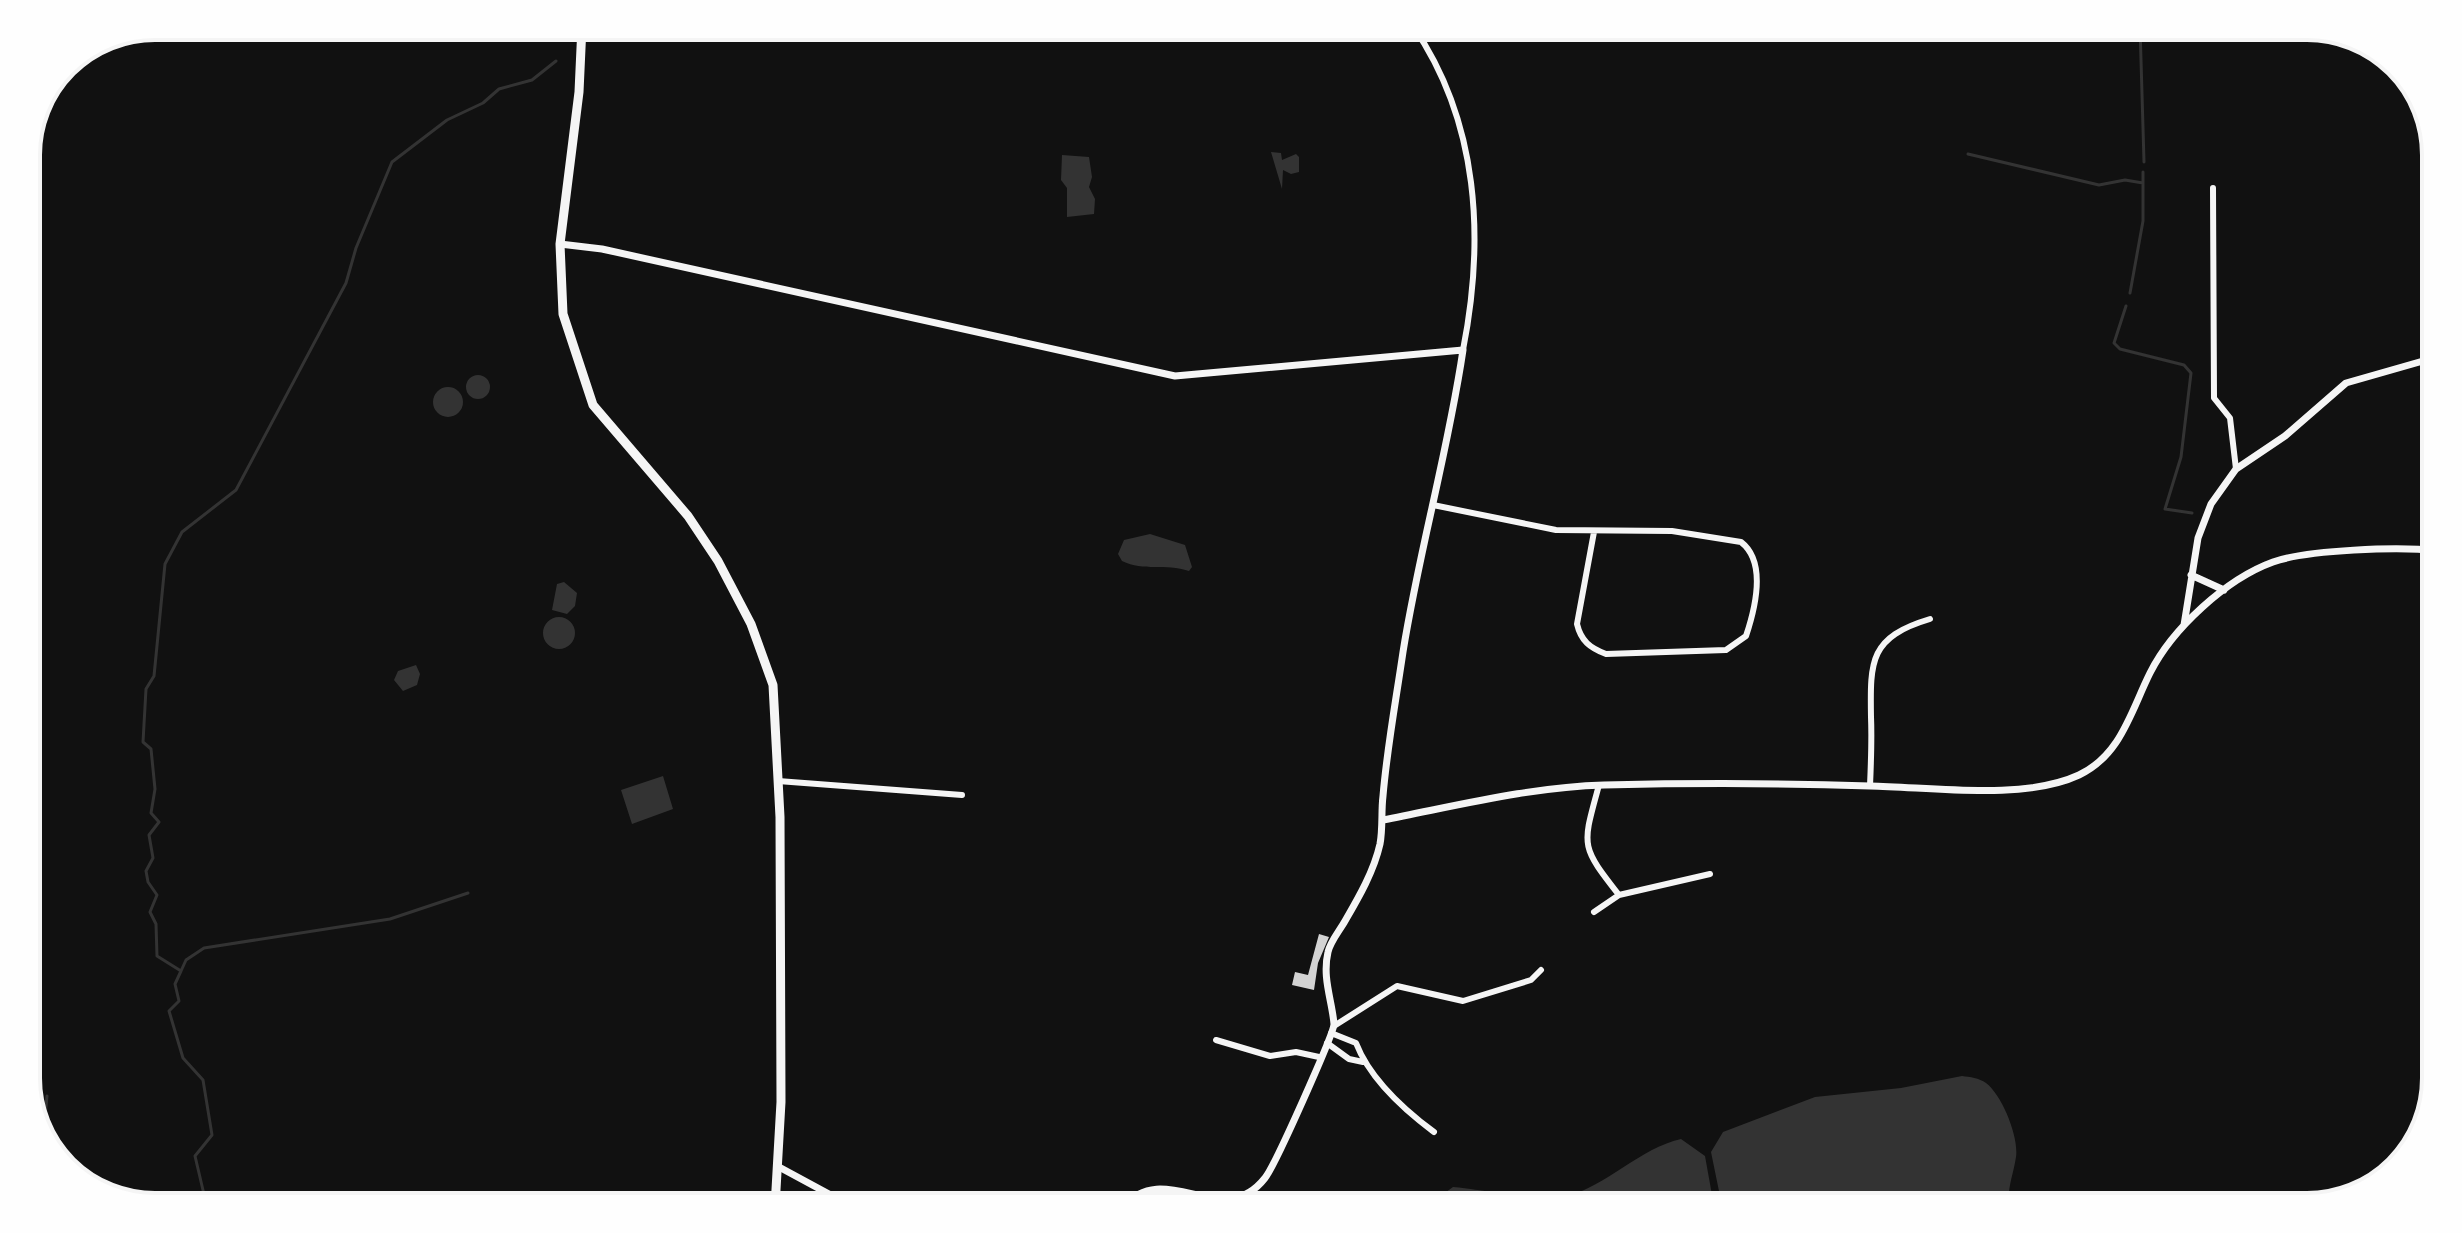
<svg xmlns="http://www.w3.org/2000/svg" width="2462" height="1233" viewBox="0 0 2462 1233" font-family="Poppins,sans-serif">
  <style>
    .water { fill: #333 }
    .lines { fill: none; stroke-linecap: round; stroke-linejoin: round }
    .stream { stroke: #333; stroke-width: 3 }
    .building { fill: #d3d3d3 }
    .minor { stroke: #f5f5f5; stroke-width: 6 }
    .tertiary { stroke: #f5f5f5; stroke-width: 7 }
    .primary { stroke: #f5f5f5; stroke-width: 9 }
    .rim { fill: none; stroke: #f5f5f5; stroke-width: 4 }
  </style>
  <rect width="100%" height="100%" fill="#111"/>
  <path class="water" d="M1271,152L1281,153L1282,160L1296,154L1299,157V172L1291,174L1283,170L1282,189Z
    M1062,155L1089,157L1092,177L1089,187L1095,199L1094,214L1067,217V188L1061,180Z
    M466 387a12 12 0 1 1 24 0a12 12 0 1 1-24 0Z
    M433 402a15 15 0 1 1 30 0a15 15 0 1 1-30 0Z
    M1150,534L1185,545L1192,567L1189,571C1165,563 1144,572 1122,561L1118,554L1124,540Z
    M564,582L577,593L575,606L567,614L552,610L557,584Z
    M543 633a16 16 0 1 1 32 0a16 16 0 1 1-32 0Z
    M416,665L420,674L417,685L403,691L394,680L398,671Z
    M663,776L673,809L632,824L621,790Z
    M1962,1076C1970,1077 1979,1078 1986,1083C2002,1095 2019,1137 2016,1157C2013,1176 2007,1188 2009,1207H1740L1720,1196L1711,1152L1723,1132L1815,1097L1901,1088Z
    M1681,1139L1705,1156L1712,1195L1705,1207H1454L1442,1202V1195L1453,1187C1476,1189 1547,1201 1565,1197C1607,1186 1640,1148 1681,1139Z"/>
  <g class="lines">
    <path class="stream" d="M2140,26L2144,162
      M1968,154L2099,185L2125,180L2143,183
      M2130,293L2143,221V172
      M2126,306L2114,343L2120,349L2184,365L2191,373L2181,457L2165,509L2192,513
      M181,971L186,960L204,948L390,919L468,893
      M43,1137L47,1096
      M206,1203L195,1156L212,1135L203,1080L183,1058L169,1011L179,1001L175,984L181,971L157,956L156,924L150,912L157,895L148,882L146,871L153,858L149,835L159,822L151,813L155,789L151,749L143,742L146,689L154,676L165,564L182,532L236,490L346,283L356,248L392,162L447,120L483,103L499,89L532,80L556,61"/>
  </g>
  <path class="building" d="M1319,934L1329,937L1318,963L1314,990L1292,985L1295,972L1308,975Z"/>
  <g class="lines">
    <path class="minor" d="M1413,26C1479,122 1485,239 1463,350
      M2213,188L2214,398L2230,418L2236,469
      M1433,505L1556,530L1672,531L1741,542C1767,562 1755,609 1746,636L1726,650L1606,654C1590,648 1581,641 1577,624L1594,532
      M778,781L962,795
      M1870,786C1871,763 1872,740 1871,717C1870,660 1870,637 1930,619
      M1619,895L1710,874
      M1594,912L1619,895C1580,845 1582,847 1599,785
      M1334,1026L1397,986L1463,1001L1531,980L1541,970
      M1331,1033L1356,1043C1370,1079 1403,1109 1434,1132
      M1216,1040L1270,1056L1296,1052L1319,1057
      M1327,1043L1349,1059L1363,1062"/>
    <path class="tertiary" d="M560,244L602,249L1175,376L1463,350C1448,452 1419,551 1403,652C1396,700 1387,748 1383,796C1381,812 1383,828 1380,844C1374,871 1359,897 1345,921C1340,930 1330,942 1328,952C1322,978 1332,1000 1334,1024C1334,1033 1275,1166 1265,1178C1222,1233 1166,1157 1123,1207
      M2191,575L2224,590
      M2184,625L2198,538L2211,504L2236,469L2285,436L2346,383L2423,361L2436,350
      M1383,820C1456,806 1530,787 1604,785C1692,783 1781,783 1870,786C1931,787 2023,801 2079,775C2121,755 2131,711 2150,673C2172,629 2226,579 2273,562C2306,550 2401,546 2436,551
      M779,1167L853,1207"/>
    <path class="primary" d="M582,26L579,92L560,244L563,314L593,405L688,516L718,561L751,624L773,685L780,817L781,1102L775,1207"/>
  </g>
  <path d="M0 0H2462V1233H0ZM155 40H2307A115 115 0 0 1 2422 155V1078A115 115 0 0 1 2307 1193H155A115 115 0 0 1 40 1078V155A115 115 0 0 1 155 40Z" fill="#fefefe" fill-rule="evenodd"/>
  <path class="rim" d="M155 40H2307A115 115 0 0 1 2422 155V1078A115 115 0 0 1 2307 1193H155A115 115 0 0 1 40 1078V155A115 115 0 0 1 155 40Z"/>
</svg>
